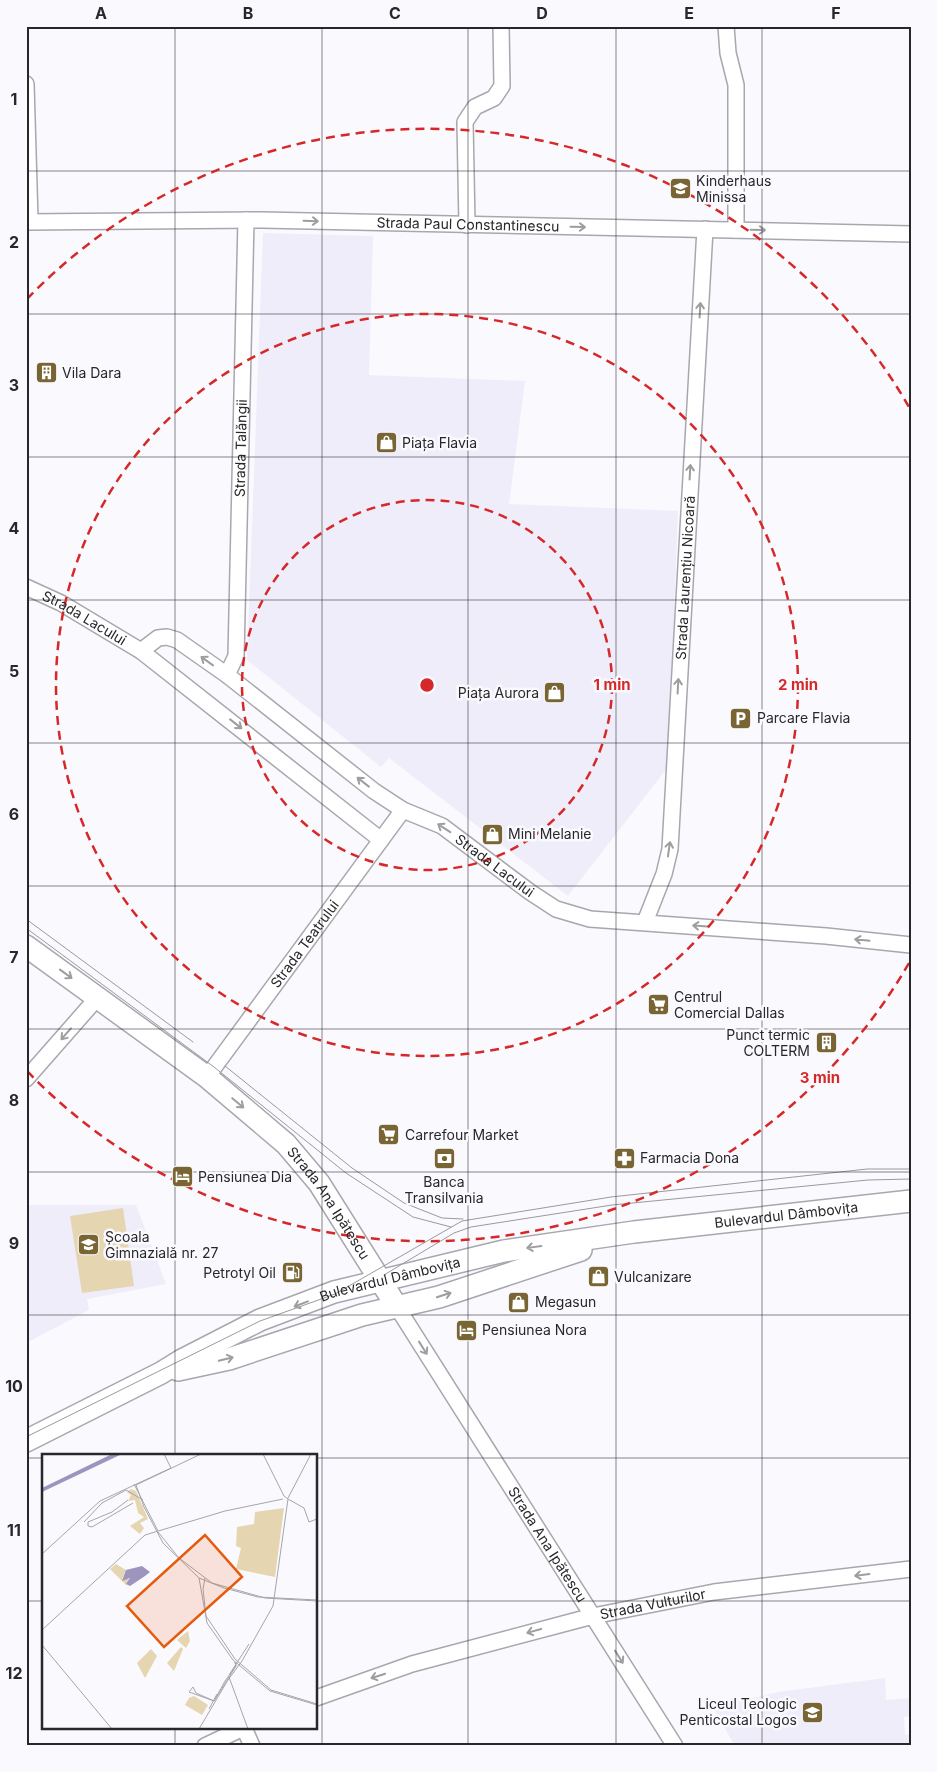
<svg xmlns="http://www.w3.org/2000/svg" width="937" height="1772" viewBox="0 0 937 1772" font-family="Inter,sans-serif">
  <style>
    .built { fill: #efedfa }
    .green { fill: #e5d5b0 }
    .lines { fill: none; stroke-linecap: round; stroke-linejoin: round }
    .street-casing { stroke: #a8a7af; stroke-width: 18 }
    .secondary-casing { stroke: #a8a7af; stroke-width: 24 }
    .street { stroke: #fff; stroke-width: 15 }
    .secondary { stroke: #fff; stroke-width: 21 }
    .tram { stroke: #9a999d; stroke-width: 1 }
    .oneway { stroke: #9e9ea0 }
    .grid { fill: none; stroke: #28272b; stroke-width: 1; stroke-opacity: 0.55 }
    .ring { fill: none; stroke: #d62828; stroke-width: 2.5; stroke-dasharray: 9 6 }
    .labels { text-anchor: middle; stroke-width: 5; stroke-linejoin: round; paint-order: stroke }
    .poi-label { font-size: 14px; fill: #28272b; stroke: #faf9fe; text-anchor: start }
    .street-label { font-size: 14px; fill: #28272b; stroke: #faf9fe }
    .inset-river { fill: none; stroke: #9d95be; stroke-width: 2.5 }
    .inset-road { fill: none; stroke: #a6a5aa; stroke-width: 1 }
    .view { fill: #e8590c; fill-opacity: 0.15; stroke: #e8590c; stroke-width: 2.5 }
    .inset-edge { fill: none; stroke: #28272b; stroke-width: 2.5 }
    .centre { fill: #d62828; stroke: #faf9fe; stroke-width: 2.5 }
    .ring-label { font-size: 15px; text-anchor: middle; font-weight: bold; fill: #d62828; stroke: #faf9fe; stroke-width: 5; stroke-linejoin: round; paint-order: stroke }
    .neatline { fill: none; stroke: #28272b; stroke-width: 2 }
    .grid-label { font-size: 16px; text-anchor: middle; font-weight: bold; fill: #28272b }
  </style>
  <rect width="100%" height="100%" fill="#faf9fe"/>
  <path class="built" d="M263,233L373,236L369,375L525,381L509,504L678,511L668,767L568,896L389,758L381,767L247,660Z
    M26,1205H136L166,1284L87,1299L89,1310L26,1343Z
    M885,1678L886,1700L911,1698V1716L904,1717L905,1735H911V1746H735L713,1708L778,1692Z"/>
  <path class="green" d="M123,1208L134,1286L82,1293L70,1216Z"/>
  <g class="lines">
    <defs>
      <g id="street">
        <path d="M726,26L728,53L736,85V230"/>
        <path d="M26,84L30,221"/>
        <path id="s1" d="M26,222L262,220L911,234"/>
        <path d="M467,225L465,122L475,107L494,98L502,86L501,26"/>
        <path id="s2" d="M26,587L61,603L141,651L381,840"/>
        <path id="s3" d="M141,651L158,638L167,637L177,640L227,675L374,791L403,810L442,826L530,892L556,909L590,919L826,936L911,945"/>
        <path id="s4" d="M227,675L236,656L246,220"/>
        <path id="s5" d="M645,922L664,874L670,849L705,229"/>
        <path id="s6" d="M207,1077L403,810"/>
        <path d="M26,1079L98,997"/>
        <path id="s7" d="M397,1307L675,1746"/>
        <path id="s8" d="M316,1698L412,1664L593,1616L714,1592L911,1569"/>
        <path d="M244,1728L252,1746"/>
        <path d="M205,1746L243,1728"/>
      </g>
      <g id="secondary">
        <path id="s9" d="M26,946L207,1077L286,1144L319,1183L397,1307"/>
        <path d="M178,1370L229,1359L362,1315L439,1297L581,1250"/>
        <path id="s10" d="M26,1441L161,1373L182,1360L260,1320L334,1292L504,1251L634,1232L911,1201"/>
      </g>
    </defs>
    <use href="#street" class="street-casing"/>
    <use href="#secondary" class="secondary-casing"/>
    <use href="#street" class="street"/>
    <use href="#secondary" class="secondary"/>
    <path class="tram" d="M26,919L193,1042
      M26,928L214,1067L346,1173L413,1217L451,1227
      M225,1066L352,1168L404,1203L442,1218L463,1219
      M384,1275L454,1233L471,1227L612,1205L868,1180L911,1179
      M26,1437L260,1321L335,1294L462,1221L611,1197L867,1169H911"/>
  </g>
  <defs><path id="oneway-shaft" d="M-6 0H5M1.5-3L5.5 0L1.5 3" fill="none" stroke-width="1.6" stroke-linecap="round" stroke-linejoin="round" transform="scale(1.25)"/></defs>
  <g class="oneway">
    <use href="#oneway-shaft" transform="translate(311 221) rotate(2)"/>
    <use href="#oneway-shaft" transform="translate(578 227) rotate(1)"/>
    <use href="#oneway-shaft" transform="translate(758 230) rotate(1)"/>
    <use href="#oneway-shaft" transform="translate(700 310) rotate(-87)"/>
    <use href="#oneway-shaft" transform="translate(690 472) rotate(-87)"/>
    <use href="#oneway-shaft" transform="translate(207 661) rotate(-144)"/>
    <use href="#oneway-shaft" transform="translate(678 686) rotate(-87)"/>
    <use href="#oneway-shaft" transform="translate(236 724) rotate(38)"/>
    <use href="#oneway-shaft" transform="translate(363 782) rotate(-142)"/>
    <use href="#oneway-shaft" transform="translate(444 828) rotate(-147)"/>
    <use href="#oneway-shaft" transform="translate(669 849) rotate(-82)"/>
    <use href="#oneway-shaft" transform="translate(700 926) rotate(-176)"/>
    <use href="#oneway-shaft" transform="translate(862 940) rotate(-174)"/>
    <use href="#oneway-shaft" transform="translate(66 974) rotate(36)"/>
    <use href="#oneway-shaft" transform="translate(66 1034) rotate(131)"/>
    <use href="#oneway-shaft" transform="translate(238 1103) rotate(40)"/>
    <use href="#oneway-shaft" transform="translate(534 1247) rotate(172)"/>
    <use href="#oneway-shaft" transform="translate(444 1295) rotate(-18)"/>
    <use href="#oneway-shaft" transform="translate(301 1304) rotate(159)"/>
    <use href="#oneway-shaft" transform="translate(423 1348) rotate(58)"/>
    <use href="#oneway-shaft" transform="translate(226 1359) rotate(-14)"/>
    <use href="#oneway-shaft" transform="translate(862 1575) rotate(173)"/>
    <use href="#oneway-shaft" transform="translate(534 1631) rotate(165)"/>
    <use href="#oneway-shaft" transform="translate(619 1657) rotate(58)"/>
    <use href="#oneway-shaft" transform="translate(378 1676) rotate(162)"/>
  </g>
  <path class="grid" d="M175,26V1456M322,26V1746M468,26V1746M616,26V1746M762,26V1746M26,171H911M26,314H911M26,457H911M26,600H911M26,743H911M26,886H911M26,1029H911M26,1172H911M26,1315H911M26,1458H44M316,1458H911M26,1601H44M316,1601H911M175,1728V1746"/>
  <g class="ring">
    <circle cx="427" cy="685" r="185"/>
    <circle cx="427" cy="685" r="371"/>
    <path d="M909 963A556 556 0 0 1 27 1071M27 299A556 556 0 0 1 909 407"/>
  </g>
  <defs>
    <symbol id="school-square" viewBox="-11 -11 22 22"><rect x="-9" y="-9" width="18" height="18" rx="4" fill="#796534" stroke="#faf9fe"/><path d="M0-5L7-2L0 1L-7-2ZM-4 1L0 2.5L4 1V4Q0 6-4 4Z" fill="#fff"/></symbol>
    <symbol id="building-square" viewBox="-11 -11 22 22"><rect x="-9" y="-9" width="18" height="18" rx="4" fill="#796534" stroke="#faf9fe"/><path d="M-4-6H4V6H1V3H-1V6H-4ZM-2.5-4.3h1.7v1.8h-1.7ZM.8-4.3h1.7v1.8H.8ZM-2.5-1h1.7V.8h-1.7ZM.8-1h1.7V.8H.8Z" fill="#fff"/></symbol>
    <symbol id="shop-square" viewBox="-11 -11 22 22"><rect x="-9" y="-9" width="18" height="18" rx="4" fill="#796534" stroke="#faf9fe"/><path d="M-5-2.5h2.3a2.7 3.5 0 0 1 5.4 0H5L5.5 6h-11ZM-1.5-2.5h3a1.5 2.3 0 0 0-3 0Z" fill="#fff"/></symbol>
    <symbol id="parking-square" viewBox="-11 -11 22 22"><rect x="-9" y="-9" width="18" height="18" rx="4" fill="#796534" stroke="#faf9fe"/><path d="M-3.5-5.5H1a3.5 3.5 0 0 1 0 7H-1V5.5H-3.5ZM-1-3.4V-.6H.8a1.4 1.4 0 0 0 0-2.8Z" fill="#fff"/></symbol>
    <symbol id="supermarket-square" viewBox="-11 -11 22 22"><rect x="-9" y="-9" width="18" height="18" rx="4" fill="#796534" stroke="#faf9fe"/><path d="M-6-5.5h2.5l.6 2H6L4.5 2H-2.5L-4.4-4H-6ZM-1.5 3.2a1.3 1.3 0 1 0 .1 0ZM3 3.2a1.3 1.3 0 1 0 .1 0Z" fill="#fff"/></symbol>
    <symbol id="pharmacy-square" viewBox="-11 -11 22 22"><rect x="-9" y="-9" width="18" height="18" rx="4" fill="#796534" stroke="#faf9fe"/><path d="M-2-6h4v4h4v4h-4v4h-4v-4h-4v-4h4Z" fill="#fff"/></symbol>
    <symbol id="bank-square" viewBox="-11 -11 22 22"><rect x="-9" y="-9" width="18" height="18" rx="4" fill="#796534" stroke="#faf9fe"/><path d="M-6-4H6V4H-6ZM0-2.3a2.3 2.3 0 1 0 0 4.6a2.3 2.3 0 1 0 0-4.6Z" fill="#fff"/></symbol>
    <symbol id="hotel-square" viewBox="-11 -11 22 22"><rect x="-9" y="-9" width="18" height="18" rx="4" fill="#796534" stroke="#faf9fe"/><path d="M-6-4.5h1.5V1H6V5H4.5V3h-9V5H-6ZM-4 0a1.8 1.8 0 1 1 3.6 0ZM.5 0V-2.5h3Q6-2.5 6 0Z" fill="#fff"/></symbol>
    <symbol id="fuel-square" viewBox="-11 -11 22 22"><rect x="-9" y="-9" width="18" height="18" rx="4" fill="#796534" stroke="#faf9fe"/><path d="M-5.5-6h7V0h2V4h1.3V-2.5L3-4.5l.8-.8L6-3V5H2.5V1h-1V6h-7ZM-4.2-4.7v3.2H.2V-4.7Z" fill="#fff"/></symbol>
  </defs>
  <g fill-rule="evenodd">
    <use href="#school-square" x="668" y="176" width="25" height="25"/>
    <use href="#building-square" x="34" y="360" width="25" height="25"/>
    <use href="#shop-square" x="374" y="430" width="25" height="25"/>
    <use href="#shop-square" x="542" y="680" width="25" height="25"/>
    <use href="#parking-square" x="728" y="706" width="25" height="25"/>
    <use href="#shop-square" x="480" y="822" width="25" height="25"/>
    <use href="#supermarket-square" x="646" y="992" width="25" height="25"/>
    <use href="#building-square" x="814" y="1030" width="25" height="25"/>
    <use href="#supermarket-square" x="376" y="1122" width="25" height="25"/>
    <use href="#pharmacy-square" x="612" y="1146" width="25" height="25"/>
    <use href="#bank-square" x="432" y="1146" width="25" height="25"/>
    <use href="#hotel-square" x="170" y="1164" width="25" height="25"/>
    <use href="#school-square" x="76" y="1232" width="25" height="25"/>
    <use href="#fuel-square" x="280" y="1260" width="25" height="25"/>
    <use href="#shop-square" x="586" y="1264" width="25" height="25"/>
    <use href="#shop-square" x="506" y="1290" width="25" height="25"/>
    <use href="#hotel-square" x="454" y="1318" width="25" height="25"/>
    <use href="#school-square" x="800" y="1700" width="25" height="25"/>
  </g>
  <g class="labels">
    <g class="poi-label">
      <text x="696" y="186">Kinderhaus<tspan x="696" dy="16">Minissa</tspan></text>
      <text x="62" y="378">Vila Dara</text>
      <text x="402" y="448">Piața Flavia</text>
      <text x="539" y="698" text-anchor="end">Piața Aurora</text>
      <text x="757" y="723">Parcare Flavia</text>
      <text x="508" y="839">Mini Melanie</text>
      <text x="674" y="1002">Centrul<tspan x="674" dy="16">Comercial Dallas</tspan></text>
      <text x="810" y="1040" text-anchor="end">Punct termic<tspan x="810" dy="16">COLTERM</tspan></text>
      <text x="405" y="1140">Carrefour Market</text>
      <text x="640" y="1163">Farmacia Dona</text>
      <text x="198" y="1182">Pensiunea Dia</text>
      <text x="444" y="1187" text-anchor="middle">Banca<tspan x="444" dy="16">Transilvania</tspan></text>
      <text x="105" y="1242">Școala<tspan x="105" dy="16">Gimnazială nr. 27</tspan></text>
      <text x="276" y="1278" text-anchor="end">Petrotyl Oil</text>
      <text x="614" y="1282">Vulcanizare</text>
      <text x="535" y="1307">Megasun</text>
      <text x="482" y="1335">Pensiunea Nora</text>
      <text x="797" y="1709" text-anchor="end">Liceul Teologic<tspan x="797" dy="16">Penticostal Logos</tspan></text>
    </g>
    <g class="street-label">
      <text dy="5" stroke="none"><textPath href="#s1" startOffset="442">Strada Paul Constantinescu</textPath></text>
      <text dy="5" stroke="none"><textPath href="#s4" startOffset="229">Strada Talăngii</textPath></text>
      <text dy="5" stroke="none"><textPath href="#s5" startOffset="349">Strada Laurențiu Nicoară</textPath></text>
      <text dy="5" stroke="none"><textPath href="#s2" startOffset="66">Strada Lacului</textPath></text>
      <text dy="5" stroke="none"><textPath href="#s3" startOffset="432">Strada Lacului</textPath></text>
      <text dy="5" stroke="none"><textPath href="#s6" startOffset="165">Strada Teatrului</textPath></text>
      <text dy="5" stroke="none"><textPath href="#s9" startOffset="400">Strada Ana Ipătescu</textPath></text>
      <text dy="5" stroke="none"><textPath href="#s10" startOffset="802">Bulevardul Dâmbovița</textPath></text>
      <text dy="5" stroke="none"><textPath href="#s10" startOffset="400">Bulevardul Dâmbovița</textPath></text>
      <text dy="5" stroke="none"><textPath href="#s7" startOffset="281">Strada Ana Ipătescu</textPath></text>
      <text dy="5" stroke="none"><textPath href="#s8" startOffset="350">Strada Vulturilor</textPath></text>
    </g>
  </g>
  <g transform="translate(42 1454)">
    <rect width="275" height="275" fill="#faf9fe"/>
    <path d="M89,35L94,37L106,65L98,69L102,74L98,80L88,72L102,63L96,59L93,46L86,47L89,41L85,38ZM242,54L233,123L194,115L199,94L194,92L195,73L212,70L213,58ZM74,110L84,116L80,125H89L84,130L86,133L68,115ZM146,177L148,187L144,194L135,186ZM139,193L141,195L132,217L125,209ZM109,195L115,202L103,224L95,209ZM152,242L166,251L160,261L143,251L147,244Z" fill="#e5d5b0"/>
    <path d="M70,0H80L0,38V34ZM100,112L108,118L103,122L88,132L84,130L88,124L80,127L84,116Z" fill="#9d95be"/>
    <path class="inset-river" d="M0,36L74,0"/>
    <path class="inset-road" d="M122,0L129,14M159,0L94,31L102,53L121,89L157,124L182,134L216,143L275,146M221,0L242,42M92,30L116,77M246,44L269,0M246,45L262,54L267,68L275,65M86,46L70,58L46,68V72L50,73L91,49M42,68L60,49L84,36L101,46M116,78L137,104L170,129L223,144L275,147M0,100L58,47L129,14M157,124L165,169L191,206L228,237L275,251M163,124L161,135L164,162L193,205L229,236L275,250M0,176L103,81L183,57L241,45M0,191L70,275M193,208L194,212L183,227L172,247L154,239L151,233L147,238L172,247L194,212L193,208M187,221L207,190M187,223L206,275M167,255L175,240M157,275L186,226L200,207L231,152L246,45L242,42"/>
    <path class="view" d="M163,81L200,123L122,193L85,152Z"/>
    <rect width="275" height="275" class="inset-edge"/>
  </g>
  <circle cx="427" cy="685" r="8" class="centre"/>
  <g class="ring-label">
    <text x="612" y="690">1 min</text>
    <text x="798" y="690">2 min</text>
    <text x="820" y="1083">3 min</text>
  </g>
  <rect width="937" height="1772" fill="none" stroke="#faf9fe" stroke-width="55"/>
  <rect x="28" y="28" width="882" height="1716" class="neatline"/>
  <g class="grid-label">
    <text x="101" y="19">A</text>
    <text x="248" y="19">B</text>
    <text x="395" y="19">C</text>
    <text x="542" y="19">D</text>
    <text x="689" y="19">E</text>
    <text x="836" y="19">F</text>
    <text x="14" y="105">1</text>
    <text x="14" y="248">2</text>
    <text x="14" y="391">3</text>
    <text x="14" y="534">4</text>
    <text x="14" y="677">5</text>
    <text x="14" y="820">6</text>
    <text x="14" y="963">7</text>
    <text x="14" y="1106">8</text>
    <text x="14" y="1249">9</text>
    <text x="14" y="1392">10</text>
    <text x="14" y="1536">11</text>
    <text x="14" y="1679">12</text>
  </g>
</svg>
